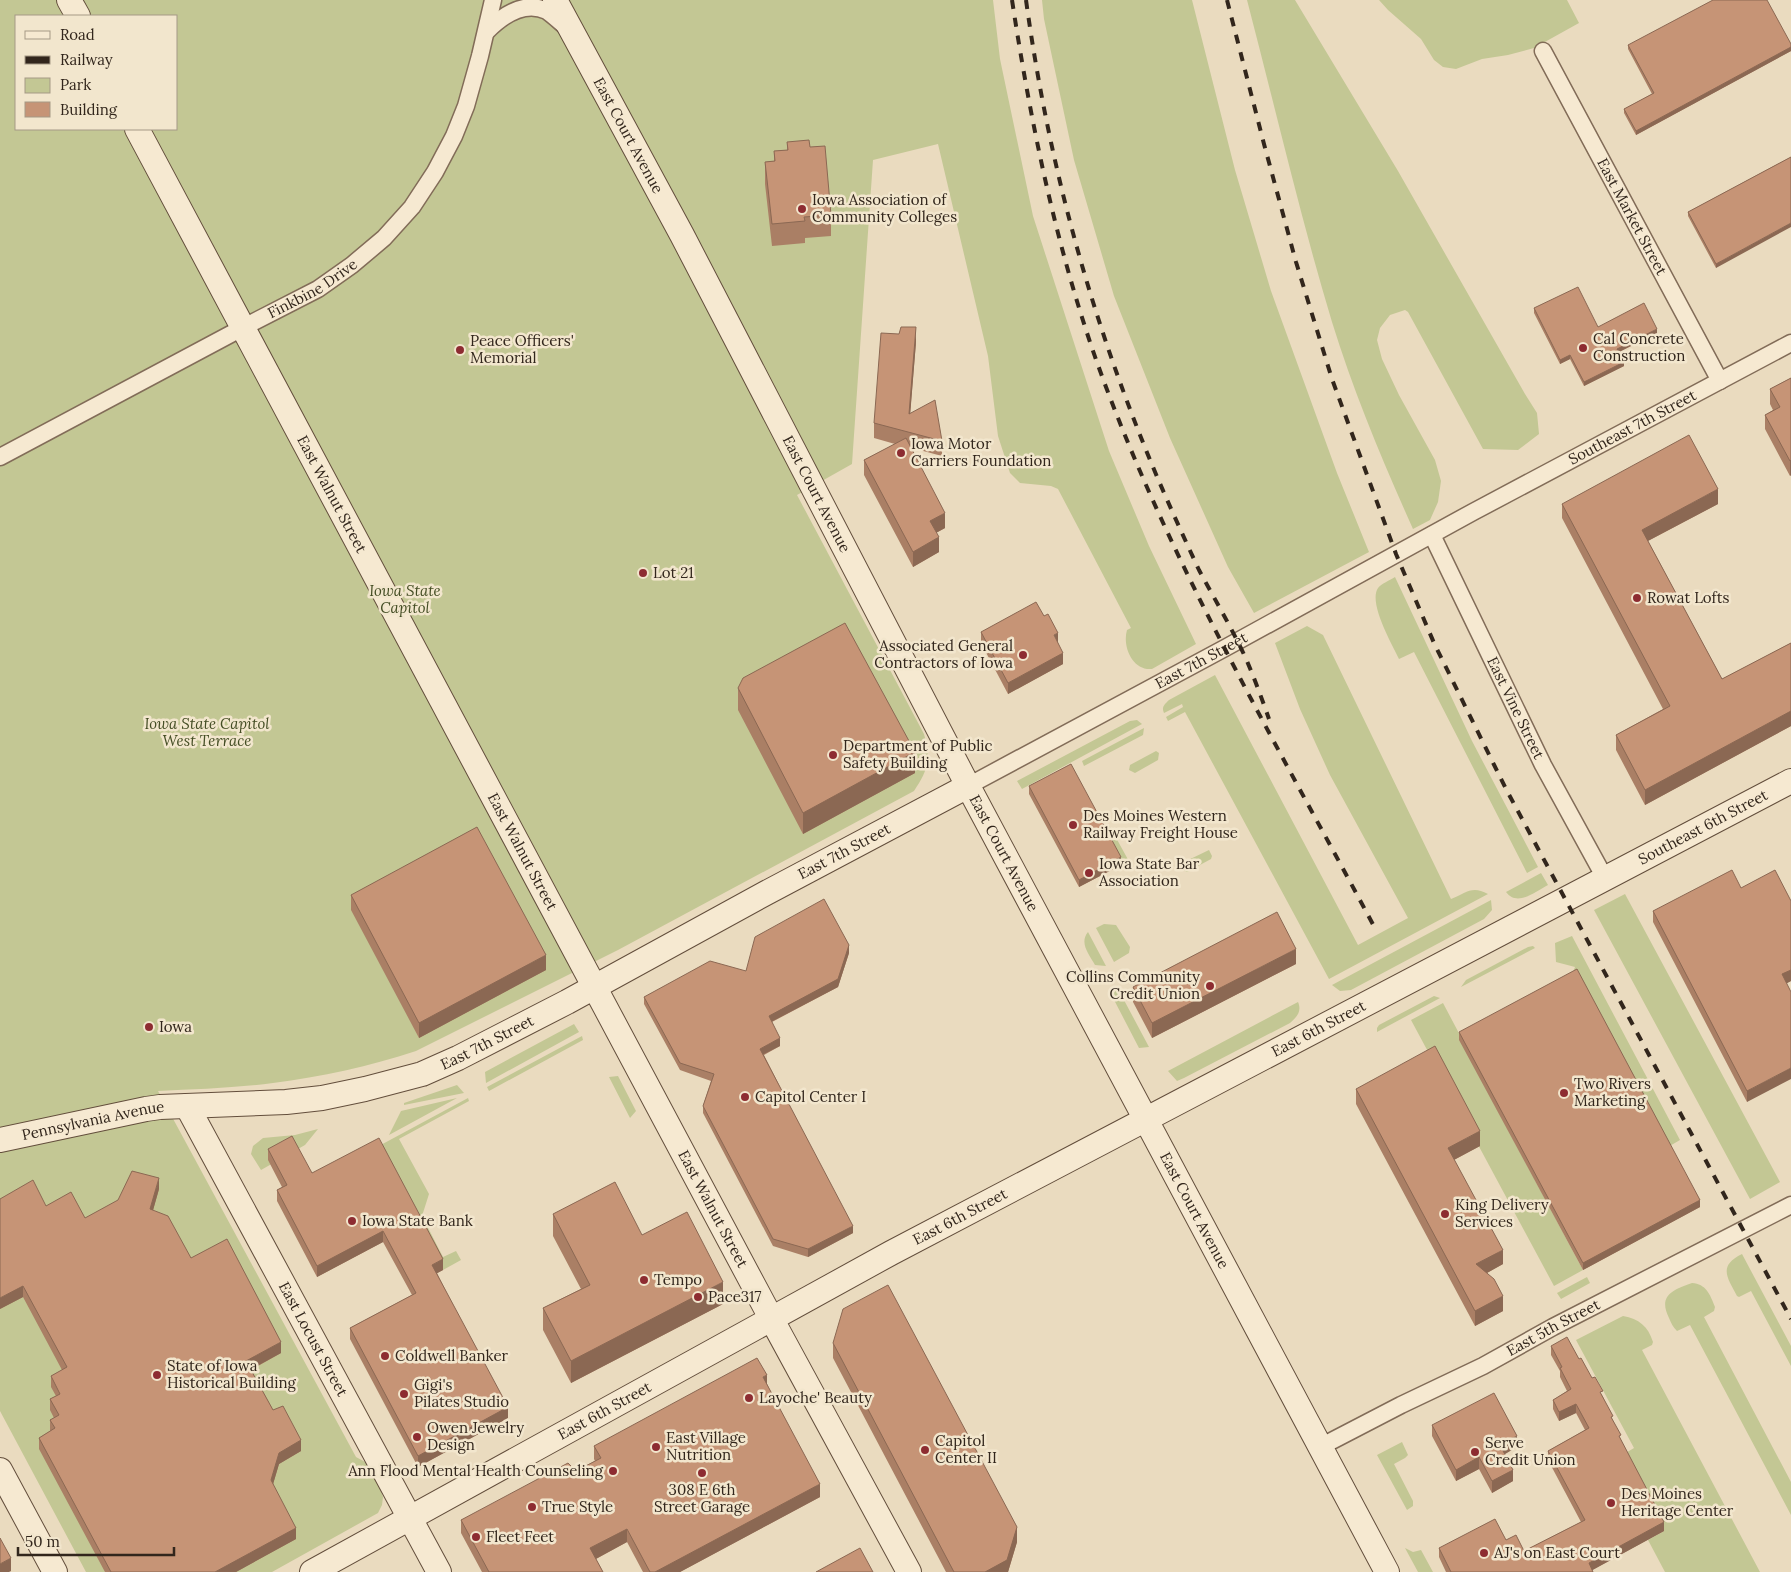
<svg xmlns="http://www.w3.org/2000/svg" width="1791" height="1572" viewBox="0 0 1791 1572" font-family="Lora,serif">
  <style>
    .green { fill: #c3c794; fill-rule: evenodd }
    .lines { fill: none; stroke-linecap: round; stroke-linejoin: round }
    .street-casing { stroke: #826c58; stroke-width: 19 }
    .secondary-casing { stroke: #634e3c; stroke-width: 26 }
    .street { stroke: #f6e9d1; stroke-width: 16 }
    .secondary { stroke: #f6e9d1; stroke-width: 24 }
    .rail { stroke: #32261c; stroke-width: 4; stroke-dasharray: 9 9; stroke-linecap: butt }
    .wall { fill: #aa7f65 }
    .shaded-wall { fill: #8b6853 }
    .building { fill: #c69476; stroke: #8b6853 }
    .poi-dot { fill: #8d2c31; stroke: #f2e6cd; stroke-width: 2 }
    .labels { text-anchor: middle; stroke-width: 5; stroke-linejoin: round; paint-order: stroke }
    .street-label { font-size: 15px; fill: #32261c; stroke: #f2e6cd }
    .poi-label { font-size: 15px; fill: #32261c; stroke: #f2e6cd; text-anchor: start }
    .park-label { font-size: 15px; font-style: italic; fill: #444d24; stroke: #f2e6cd }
  </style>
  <rect width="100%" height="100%" fill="#eadbbf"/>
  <path class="green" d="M0,0H993L1000,59L1033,216L1109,451L1149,546L1196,644L1152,669C1133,671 1122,647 1127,630L1131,628L1058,489L1051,486L1020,483L1010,473L998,436L988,356L938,144L873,160L852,464L797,495L924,734C931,760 928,770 914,791L618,950L416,1051C370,1066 321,1077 273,1083C235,1088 196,1089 158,1091L356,1457L367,1463L380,1488L383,1497L382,1505L378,1513L272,1572H86L0,1411ZM16,16H176V129H16Z
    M1042,0H1192L1235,170L1271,291L1337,473L1369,552L1254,613L1228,567L1170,438L1114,296L1074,160L1044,19Z
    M1247,0H1295L1398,171L1525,394L1537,413L1539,434L1518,450L1483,449L1408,312L1405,310L1390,315L1380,328L1377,340L1382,359L1399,395L1435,460L1441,481L1438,502L1430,520L1413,529C1383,462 1354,393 1332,322C1300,216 1275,107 1247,0Z
    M1379,0H1567L1579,23L1534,48L1508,55L1482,59L1456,69L1443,67L1434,60L1421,39L1388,10Z
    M1395,577L1472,741L1538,867L1527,873L1414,652L1399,659C1392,644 1368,603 1378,588C1381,584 1390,580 1395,577Z
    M1307,626L1323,635L1451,899C1466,893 1472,885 1488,894L1329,979L1185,712L1168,721L1166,717L1183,707L1182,704L1164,713C1161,707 1165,704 1169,700L1215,675L1358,945L1408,918L1330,775L1300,709L1275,643Z
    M1137,720L1142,724L1022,789L1017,781L1130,721Z
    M1144,728L1143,735L1084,766L1082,761Z
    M1156,751L1159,753L1158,760L1135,773L1129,770L1130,765Z
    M1109,825L1131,865L1127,867L1124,863L1121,865L1102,829Z
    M1209,850L1212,856L1211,859L1187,872L1182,869V863Z
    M1541,873L1548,885C1535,892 1517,907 1506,892Z
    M1625,894L1780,1182L1750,1199L1594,910Z
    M1491,900L1492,910L1484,919L1351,990L1340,991L1332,985Z
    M1104,924L1116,925L1130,947L1129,953L1114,962L1096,928Z
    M1088,932L1106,966L1095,965C1089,954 1079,943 1088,932Z
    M1572,936L1680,1140L1668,1147L1570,980L1575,967L1556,962L1555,943Z
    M1533,946L1535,948L1461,987L1466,980L1528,947Z
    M1117,987L1149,1047L1139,1048L1112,996Z
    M1434,996L1440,998L1377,1032V1028L1379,1025Z
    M1298,1002C1302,1011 1297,1017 1290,1023L1184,1078L1177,1081L1168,1071Z
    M1443,1003L1462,1039L1460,1040L1583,1270L1554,1286L1411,1020Z
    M574,1024L579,1032L486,1083L485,1072Z
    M582,1036L583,1040L489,1091L487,1087Z
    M618,1076L636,1111L630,1118L609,1077Z
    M457,1085L464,1093L404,1105V1103Z
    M457,1098L389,1135L401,1111Z
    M468,1098L469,1101L399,1139L429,1194L422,1216L443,1257L456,1251L461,1260L443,1270L377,1147Z
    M318,1129L305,1145L261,1170L251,1154L253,1146L263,1138L295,1135Z
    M1742,1254L1791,1346V1366L1751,1291L1739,1297L1737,1296C1727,1277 1718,1266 1742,1254Z
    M1587,1277L1590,1283L1561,1299L1557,1293Z
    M1692,1283C1706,1284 1710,1294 1715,1307L1714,1311L1704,1317L1791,1482V1515L1690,1325L1677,1331C1673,1327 1671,1323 1669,1318C1658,1296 1672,1290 1692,1283Z
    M1623,1316C1639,1319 1648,1326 1653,1342L1652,1345L1642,1350L1760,1572H1665L1648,1540L1664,1531L1624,1454L1634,1448L1576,1340Z
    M1402,1442L1408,1455L1405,1458L1394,1464L1413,1501V1506L1407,1510L1377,1455Z
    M1405,1548L1413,1552L1421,1550L1433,1572H1418Z"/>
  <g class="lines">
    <defs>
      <g id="street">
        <path d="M487,31C502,16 524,0 547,11C553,15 559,21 565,26"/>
        <path id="s1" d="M1543,51L1720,381"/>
        <path id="s2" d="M0,457L244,327L318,289L352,265L384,238L412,207L435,172L454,136L466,106L480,56L493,0"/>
        <path id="s3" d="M1432,535L1543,765L1606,880"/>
        <path id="s4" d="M968,786L1225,648L1473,512L1791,343"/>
        <path id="s5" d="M1320,1447L1401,1405L1483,1366L1553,1327L1791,1205"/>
      </g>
      <g id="secondary">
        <path d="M69,0L78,16"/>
        <path id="s6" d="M555,0L682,235L968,786L1387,1572"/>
        <path id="s7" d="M137,129L771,1318L909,1572"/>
        <path id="s8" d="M187,1106L439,1572"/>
        <path id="s9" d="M0,1140L146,1109L160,1107L286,1102L322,1098L365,1089L422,1074L458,1058L567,1002L766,893L968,786"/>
        <path d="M0,1470L55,1572"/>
        <path id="s10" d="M312,1572L891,1253L1791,781"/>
      </g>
    </defs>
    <use href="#street" class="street-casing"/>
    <use href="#secondary" class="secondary-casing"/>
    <use href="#street" class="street"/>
    <use href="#secondary" class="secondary"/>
    <path class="rail" d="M1012,0C1032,131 1059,262 1106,387C1177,576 1281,752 1376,930
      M1026,0C1049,167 1092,323 1158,479C1171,509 1185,540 1199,570C1215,600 1233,630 1247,661C1255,680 1262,699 1269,719
      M1227,0L1264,144L1296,262L1332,379L1396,554L1434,643L1506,789L1791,1319"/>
  </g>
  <path class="wall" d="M1791,44V51L1636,135L1624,113V109L1652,94L1628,49V45Z
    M787,142L810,147L831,215V236L805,238V243L772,246L765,184V162L774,161V151L787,150Z
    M1791,157L1716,268L1688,216V212Z
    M1534,308L1598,327L1657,333L1619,352L1624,366L1584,386L1570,359L1560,364L1534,313Z
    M916,342L910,414L942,441V456L912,448L945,528L936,533L939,552L913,567L864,475V460L895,444L874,438V423Z
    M1791,378V475L1790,476L1765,429V415L1773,410L1770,404V389Z
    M1562,504H1718L1648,541L1722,679L1791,643V726L1645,805L1616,750V735L1663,709L1562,518Z
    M981,632L1058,643L1063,664L1008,694L981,643Z
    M738,688L915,773L803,834L738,710Z
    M1029,786L1121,865L1079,887L1029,794Z
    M1741,888L1791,901V981L1786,983L1747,1102L1653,922V911Z
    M351,895L546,970L419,1038L351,910Z
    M849,953L838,987L772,1022L780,1046L764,1055L853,1233L808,1257L773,1246L703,1113V1106L711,1081L680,1070L644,1004V997L746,971Z
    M1296,964L1152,1038L1133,1002V987Z
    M1459,1032L1700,1207L1583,1270L1459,1040Z
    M1356,1089L1480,1146L1454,1160L1503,1264L1487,1273L1503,1311L1475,1326L1356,1104Z
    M268,1149L312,1173L443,1270L437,1273L508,1418L418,1467L350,1339V1328L412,1295L383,1242L317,1277L277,1201V1190L282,1187L268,1160Z
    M159,1189L153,1210L191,1258L281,1353L251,1370L273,1410L301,1451L279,1464L273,1484L296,1539L236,1572H105L39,1449V1438L50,1431V1420L54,1418L50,1410V1399L56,1396L51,1387V1376L62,1370L23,1297L0,1309L46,1206L85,1218Z
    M553,1214L642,1235L723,1304L571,1383L543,1330V1308L581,1289L553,1236Z
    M833,1343L1017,1542L1008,1572H946L833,1358Z
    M1551,1346L1579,1359L1603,1397L1621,1440L1664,1531L1592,1570L1593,1572H1446L1439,1557V1548L1506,1540L1524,1551L1581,1522L1548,1460V1451L1585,1430L1576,1413L1559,1421L1553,1409V1400L1567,1391L1560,1377V1371L1551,1355Z
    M767,1384L820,1497L680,1572H643L627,1542L596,1559L603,1572H482L461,1533V1520L576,1471L595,1461L594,1459V1446Z
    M1432,1425L1517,1447L1504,1454L1513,1481L1492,1493L1479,1469L1456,1481L1432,1436Z"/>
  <path class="shaded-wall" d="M1791,47V51L1636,135V131Z
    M1791,223V227L1716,268V264Z
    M916,327V342L909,429V414Z
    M1657,329V333L1617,353V349Z
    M1570,355V359L1560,364V360Z
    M1624,362V366L1584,386V382Z
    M1791,460V475L1790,476V461Z
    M1718,489V504L1642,544V530Z
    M945,513V528L930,536V521Z
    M939,537V552L913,567V552Z
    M1058,633V644L1054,635Z
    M1063,653V664L1008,694V683Z
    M1791,711V726L1645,805V790Z
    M915,752V773L803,834V813Z
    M1121,857V865L1079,887V880Z
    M849,945V953L838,987L769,1023V1016Z
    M1296,949V964L1152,1038V1023Z
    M546,955V970L419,1038V1023Z
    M1791,970V981L1782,986V974Z
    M780,1038V1046L760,1056V1049Z
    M1791,1068V1079L1747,1102V1091Z
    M1480,1131V1146L1448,1163V1148Z
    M159,1178V1189L150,1221V1209Z
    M1700,1200V1207L1583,1270V1263Z
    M853,1226V1233L808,1257V1249Z
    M383,1231V1242L317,1277V1266Z
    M1503,1250V1264L1476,1279V1264Z
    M443,1259V1270L432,1276V1265Z
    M723,1282V1304L571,1383V1361Z
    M23,1286V1297L0,1309V1298Z
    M1503,1296V1311L1475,1326V1311Z
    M281,1342V1353L246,1372V1361Z
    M767,1375V1388L763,1377Z
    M1576,1404V1413L1559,1421V1412Z
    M508,1407V1418L418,1467V1456Z
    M1517,1436V1447L1500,1457V1445Z
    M301,1440V1451L279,1464L271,1491V1480L279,1453Z
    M1479,1457V1469L1456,1481V1470Z
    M1513,1470V1481L1492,1493V1481Z
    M820,1484V1497L680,1572H655Z
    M1664,1522V1531L1589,1572V1563Z
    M1017,1527V1542L1008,1572H985Z
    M296,1528V1539L236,1572H215Z
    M627,1529V1542L590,1562V1548Z
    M11,1558V1571L9,1572H0V1564Z"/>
  <path class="building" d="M1713,0H1767L1791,44V47L1636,131L1624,109L1654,93L1628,45Z
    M809,140L810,147L825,146L831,215L804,217L805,221L772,224L765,162L775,161L774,151L788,150L787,142Z
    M1791,157V223L1716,264L1688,212Z
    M1578,287L1598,327L1644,303L1657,329L1617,349L1624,362L1584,382L1570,355L1560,360L1534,308Z
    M901,327H916L909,414L935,400L942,441L874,423L881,333L899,334Z
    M1791,378V460L1790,461L1765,415L1780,407L1770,389Z
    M1689,435L1718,489L1642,530L1722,679L1791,643V711L1645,790L1616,735L1670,706L1562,504Z
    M906,438L945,513L930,521L939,537L913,552L864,460Z
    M1036,602L1044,616L1048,614L1058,633L1054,635L1063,653L1008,683L981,632Z
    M845,623L915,752L803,813L738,688L743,678Z
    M1071,764L1121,857L1079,880L1029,786Z
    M477,827L546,955L419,1023L351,895Z
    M1732,870L1741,888L1775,870L1791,901V970L1782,974L1791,992V1068L1747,1091L1653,911Z
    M824,899L849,945L838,979L769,1016L780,1038L760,1049L853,1226L808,1249L773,1239L703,1106L714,1074L680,1063L644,997L710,961L746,971L755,937Z
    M1277,912L1296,949L1152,1023L1133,987Z
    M1577,969L1700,1200L1583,1263L1459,1032Z
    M1435,1046L1480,1131L1448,1148L1503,1250L1476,1264L1494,1279L1503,1296L1475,1311L1356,1089Z
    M292,1136L312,1173L379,1138L443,1259L432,1265L508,1407L418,1456L350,1328L416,1293L383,1231L317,1266L277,1190L287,1185L268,1149Z
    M132,1171L159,1178L150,1209L168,1216L191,1258L227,1239L281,1342L246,1361L273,1410L283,1406L301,1440L279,1453L271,1480L296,1528L215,1572H111L39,1438L55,1428L50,1420L59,1415L50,1399L60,1394L51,1376L67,1367L23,1286L0,1298V1199L33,1180L46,1206L71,1192L85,1218L118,1200Z
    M615,1182L642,1235L687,1212L723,1282L571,1361L543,1308L590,1285L553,1214Z
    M888,1285L1017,1527L1007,1560L985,1572H954L833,1343L843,1309Z
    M1567,1337L1579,1359L1581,1358L1592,1378L1595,1377L1603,1391L1600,1392L1613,1416L1611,1417L1621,1435L1619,1436L1664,1522L1589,1563L1593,1572H1451L1439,1548L1495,1519L1506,1540L1516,1535L1524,1551L1585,1520L1548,1451L1589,1428L1576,1404L1559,1412L1553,1400L1571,1389L1560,1368L1562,1367L1551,1346Z
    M757,1358L767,1375L763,1377L820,1484L655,1572H650L627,1529L590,1548L603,1572H489L461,1520L568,1463L576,1471L601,1458L594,1446Z
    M1494,1393L1517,1436L1500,1445L1513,1470L1492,1481L1479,1457L1456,1470L1432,1425Z
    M0,1538L11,1558L0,1564Z
    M860,1548L873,1572H816Z"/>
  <g class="poi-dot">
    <circle cx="802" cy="209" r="5"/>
    <circle cx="1583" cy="348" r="5"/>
    <circle cx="460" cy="350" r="5"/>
    <circle cx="901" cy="453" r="5"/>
    <circle cx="643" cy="573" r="5"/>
    <circle cx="1637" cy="598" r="5"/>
    <circle cx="1023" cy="655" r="5"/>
    <circle cx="833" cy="755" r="5"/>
    <circle cx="1073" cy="825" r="5"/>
    <circle cx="1089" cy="873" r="5"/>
    <circle cx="1210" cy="986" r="5"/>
    <circle cx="149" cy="1027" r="5"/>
    <circle cx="1564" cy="1093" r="5"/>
    <circle cx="745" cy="1097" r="5"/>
    <circle cx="1445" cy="1214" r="5"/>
    <circle cx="352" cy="1221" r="5"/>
    <circle cx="644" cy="1280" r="5"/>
    <circle cx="698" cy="1297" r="5"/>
    <circle cx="385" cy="1356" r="5"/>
    <circle cx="157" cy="1375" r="5"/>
    <circle cx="404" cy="1394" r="5"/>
    <circle cx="749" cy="1398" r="5"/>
    <circle cx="417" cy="1437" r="5"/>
    <circle cx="656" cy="1447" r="5"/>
    <circle cx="925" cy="1450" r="5"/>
    <circle cx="1475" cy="1452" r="5"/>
    <circle cx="613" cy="1471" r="5"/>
    <circle cx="702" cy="1473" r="5"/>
    <circle cx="1611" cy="1503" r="5"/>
    <circle cx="532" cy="1507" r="5"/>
    <circle cx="476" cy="1537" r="5"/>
    <circle cx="1484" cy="1553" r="5"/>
  </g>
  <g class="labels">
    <g class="street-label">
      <text dy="5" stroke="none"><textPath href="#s6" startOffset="154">East Court Avenue</textPath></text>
      <text dy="5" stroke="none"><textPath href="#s1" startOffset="188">East Market Street</textPath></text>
      <text dy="5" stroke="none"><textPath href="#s2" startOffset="355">Finkbine Drive</textPath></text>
      <text dy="5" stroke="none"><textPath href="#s4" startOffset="755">Southeast 7th Street</textPath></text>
      <text dy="5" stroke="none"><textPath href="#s7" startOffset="414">East Walnut Street</textPath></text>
      <text dy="5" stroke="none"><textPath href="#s6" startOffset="559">East Court Avenue</textPath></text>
      <text dy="5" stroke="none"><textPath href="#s4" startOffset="265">East 7th Street</textPath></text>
      <text dy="5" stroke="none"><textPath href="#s3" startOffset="192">East Vine Street</textPath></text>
      <text dy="5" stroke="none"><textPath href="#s10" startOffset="1578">Southeast 6th Street</textPath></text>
      <text dy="5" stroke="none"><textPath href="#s7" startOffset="819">East Walnut Street</textPath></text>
      <text dy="5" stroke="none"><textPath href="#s9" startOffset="906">East 7th Street</textPath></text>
      <text dy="5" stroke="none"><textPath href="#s6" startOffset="964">East Court Avenue</textPath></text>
      <text dy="5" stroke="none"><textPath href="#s10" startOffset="1144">East 6th Street</textPath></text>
      <text dy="5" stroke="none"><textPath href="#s9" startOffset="501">East 7th Street</textPath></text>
      <text dy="5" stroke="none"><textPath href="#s9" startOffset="95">Pennsylvania Avenue</textPath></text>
      <text dy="5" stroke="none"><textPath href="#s7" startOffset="1224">East Walnut Street</textPath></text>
      <text dy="5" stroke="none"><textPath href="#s6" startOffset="1369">East Court Avenue</textPath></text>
      <text dy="5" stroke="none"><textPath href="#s10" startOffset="739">East 6th Street</textPath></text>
      <text dy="5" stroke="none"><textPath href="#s5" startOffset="262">East 5th Street</textPath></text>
      <text dy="5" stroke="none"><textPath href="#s8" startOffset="265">East Locust Street</textPath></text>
      <text dy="5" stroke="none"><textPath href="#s10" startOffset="334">East 6th Street</textPath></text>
    </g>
    <g class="poi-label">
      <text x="812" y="205">Iowa Association of<tspan x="812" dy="17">Community Colleges</tspan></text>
      <text x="1593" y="344">Cal Concrete<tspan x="1593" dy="17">Construction</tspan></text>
      <text x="470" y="346">Peace Officers'<tspan x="470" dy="17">Memorial</tspan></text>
      <text x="911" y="449">Iowa Motor<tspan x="911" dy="17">Carriers Foundation</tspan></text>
      <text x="653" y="578">Lot 21</text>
      <text x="1647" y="603">Rowat Lofts</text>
      <text x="1013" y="651" text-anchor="end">Associated General<tspan x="1013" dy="17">Contractors of Iowa</tspan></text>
      <text x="843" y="751">Department of Public<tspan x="843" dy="17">Safety Building</tspan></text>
      <text x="1083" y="821">Des Moines Western<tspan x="1083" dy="17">Railway Freight House</tspan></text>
      <text x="1099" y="869">Iowa State Bar<tspan x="1099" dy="17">Association</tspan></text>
      <text x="1200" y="982" text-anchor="end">Collins Community<tspan x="1200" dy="17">Credit Union</tspan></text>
      <text x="159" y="1032">Iowa</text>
      <text x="1574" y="1089">Two Rivers<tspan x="1574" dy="17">Marketing</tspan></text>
      <text x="755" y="1102">Capitol Center I</text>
      <text x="1455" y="1210">King Delivery<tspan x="1455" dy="17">Services</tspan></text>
      <text x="362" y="1226">Iowa State Bank</text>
      <text x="654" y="1285">Tempo</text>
      <text x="708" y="1302">Pace317</text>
      <text x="395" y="1361">Coldwell Banker</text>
      <text x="167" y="1371">State of Iowa<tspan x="167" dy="17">Historical Building</tspan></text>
      <text x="414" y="1390">Gigi's<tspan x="414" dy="17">Pilates Studio</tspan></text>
      <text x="759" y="1403">Layoche' Beauty</text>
      <text x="427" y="1433">Owen Jewelry<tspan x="427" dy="17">Design</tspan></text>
      <text x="666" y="1443">East Village<tspan x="666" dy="17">Nutrition</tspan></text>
      <text x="935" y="1446">Capitol<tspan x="935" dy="17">Center II</tspan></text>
      <text x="1485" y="1448">Serve<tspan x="1485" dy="17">Credit Union</tspan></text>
      <text x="603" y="1476" text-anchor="end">Ann Flood Mental Health Counseling</text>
      <text x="702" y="1495" text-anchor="middle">308 E 6th<tspan x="702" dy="17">Street Garage</tspan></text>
      <text x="1621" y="1499">Des Moines<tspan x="1621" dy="17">Heritage Center</tspan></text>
      <text x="542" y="1512">True Style</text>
      <text x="486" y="1542">Fleet Feet</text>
      <text x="1494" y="1558">AJ's on East Court</text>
    </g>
    <g class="park-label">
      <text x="405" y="596">Iowa State<tspan x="405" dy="17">Capitol</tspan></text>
      <text x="207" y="729">Iowa State Capitol<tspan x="207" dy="17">West Terrace</tspan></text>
    </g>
  </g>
  <rect x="15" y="15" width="162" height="115" fill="#f2e6cd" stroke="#a59986"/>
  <rect x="25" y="31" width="25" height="8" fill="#f6e9d1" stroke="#a59986"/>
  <text x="60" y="40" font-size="15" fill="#32261c">Road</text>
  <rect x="25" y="56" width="25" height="8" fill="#32261c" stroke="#a59986"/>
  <text x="60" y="65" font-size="15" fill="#32261c">Railway</text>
  <rect x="25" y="78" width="25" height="15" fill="#c3c794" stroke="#a59986"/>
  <text x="60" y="90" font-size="15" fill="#32261c">Park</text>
  <rect x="25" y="102" width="25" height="15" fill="#c69476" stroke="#a59986"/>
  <text x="60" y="115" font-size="15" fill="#32261c">Building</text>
  <path d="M18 1547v8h156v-8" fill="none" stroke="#32261c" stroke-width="2.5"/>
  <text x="25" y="1547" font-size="15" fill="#32261c" stroke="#f2e6cd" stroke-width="4" paint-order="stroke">50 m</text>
</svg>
